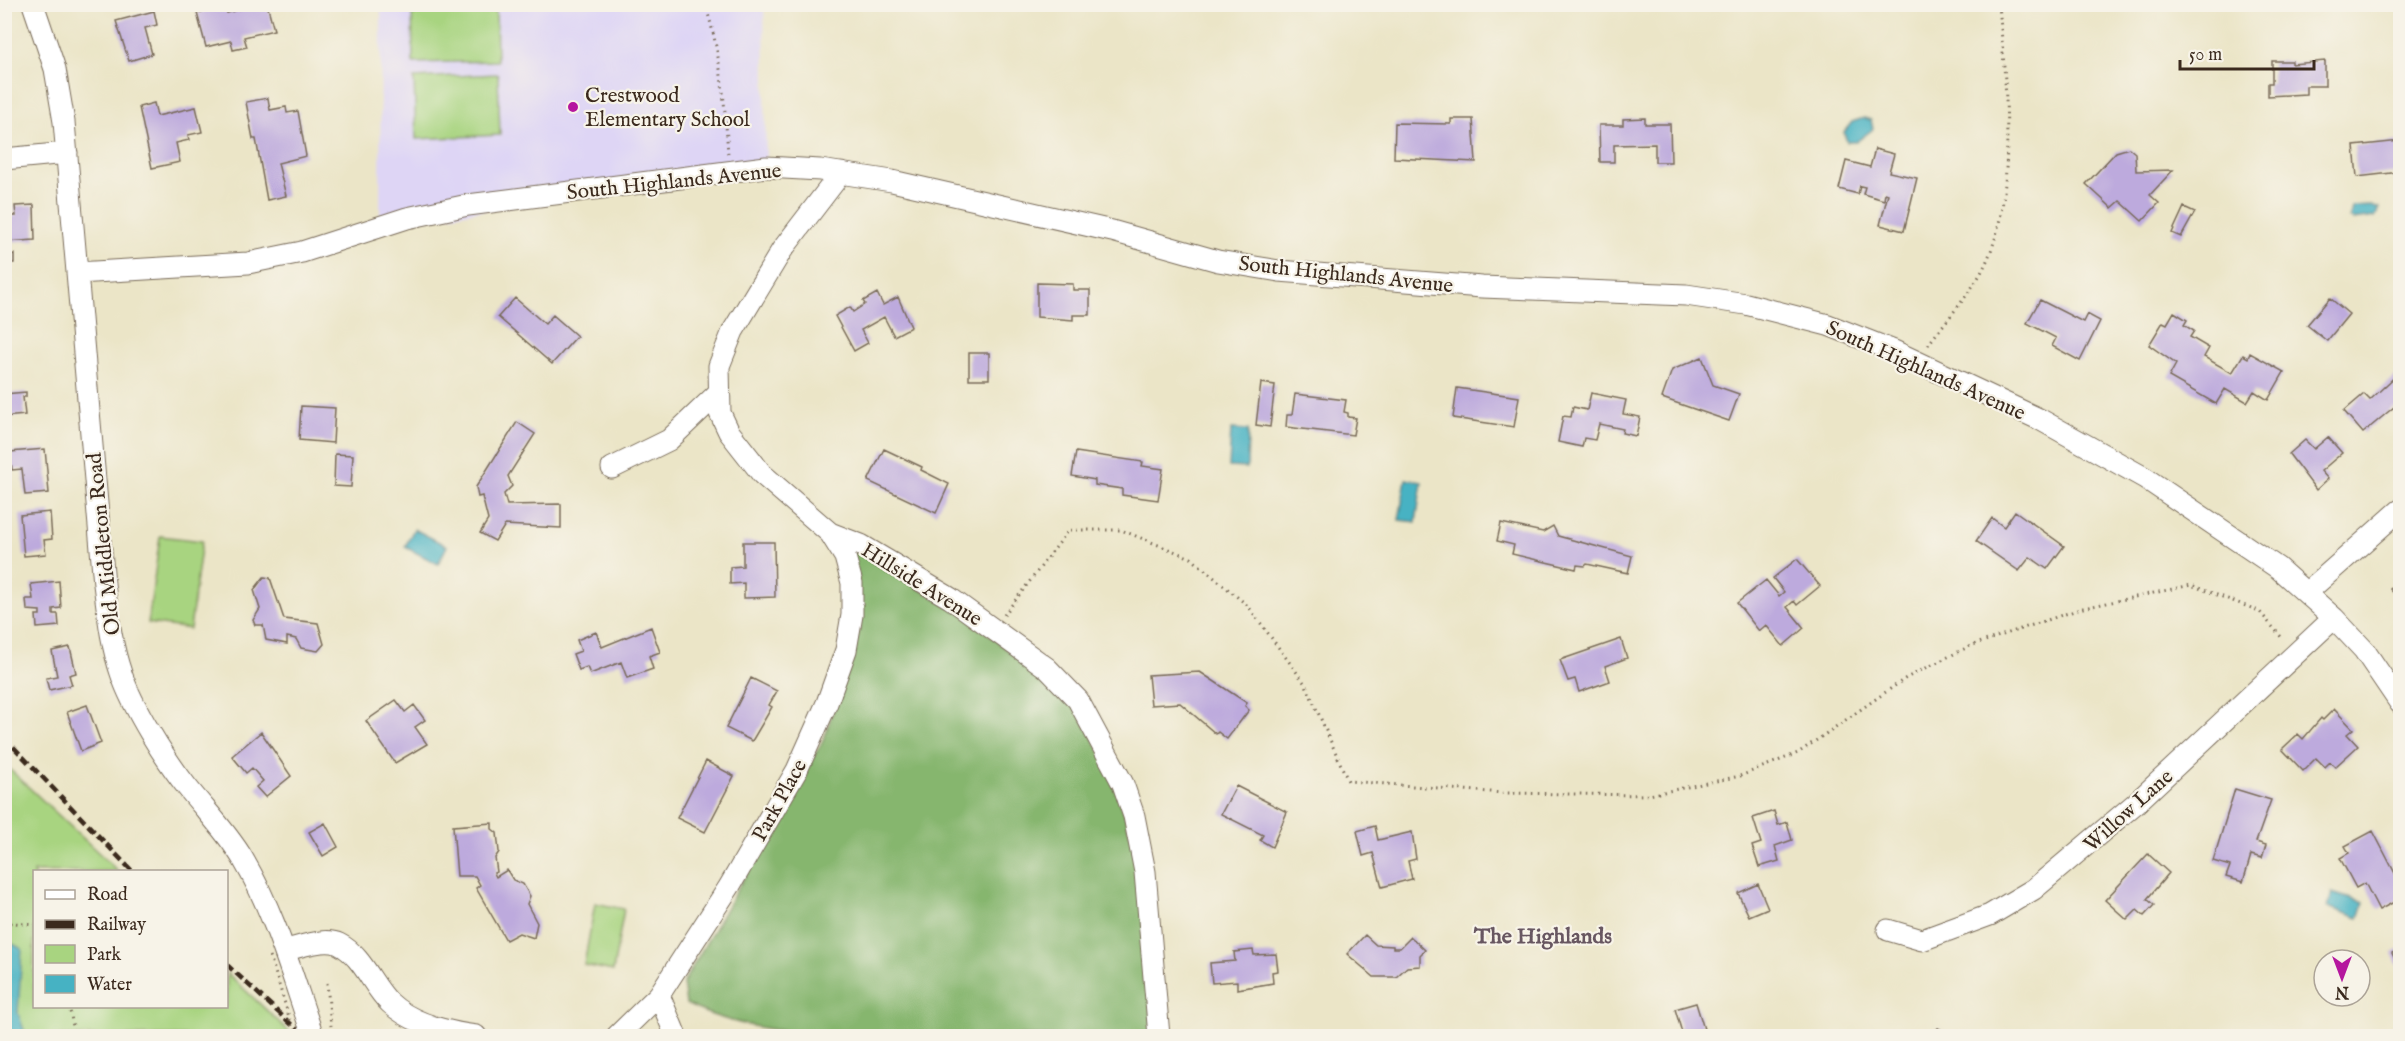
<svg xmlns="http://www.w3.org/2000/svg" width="2405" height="1041" viewBox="0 0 2405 1041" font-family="'IM FELL English',serif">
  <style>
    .built { fill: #ded5f5 }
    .green { fill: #a8d480; stroke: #727f4f; stroke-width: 1.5 }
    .forest { fill: #86b66e; stroke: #607046; stroke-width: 1.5 }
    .water { fill: #46b2c3; stroke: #406e70; stroke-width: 1.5 }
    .building { fill: #bdaadd }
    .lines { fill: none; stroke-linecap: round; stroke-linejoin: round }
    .minor-casing { stroke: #796b59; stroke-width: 23 }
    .path { stroke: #796b59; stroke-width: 3; stroke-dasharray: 1.5 4.5; stroke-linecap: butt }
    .minor { stroke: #fff; stroke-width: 21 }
    .rail { stroke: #3b2a1e; stroke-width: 4.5; stroke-dasharray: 9 4.5; stroke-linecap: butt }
    .path-bridge { stroke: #796b59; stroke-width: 3; stroke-dasharray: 1.5 4.5; stroke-linecap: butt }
    .poi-dot { fill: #b5179e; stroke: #f7f3e8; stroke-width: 2 }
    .labels { text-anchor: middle; stroke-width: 4.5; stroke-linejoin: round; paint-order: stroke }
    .poi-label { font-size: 21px; fill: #3b2a1e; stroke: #f7f3e8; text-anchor: start }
    .street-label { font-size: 21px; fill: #3b2a1e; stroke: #f7f3e8 }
    .neighbourhood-label { font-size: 22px; font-weight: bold; fill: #685761; stroke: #f7f3e8 }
  </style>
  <rect width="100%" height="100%" fill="#f7f3e8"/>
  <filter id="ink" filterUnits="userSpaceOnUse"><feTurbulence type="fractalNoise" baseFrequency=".0167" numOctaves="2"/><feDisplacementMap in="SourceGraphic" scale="12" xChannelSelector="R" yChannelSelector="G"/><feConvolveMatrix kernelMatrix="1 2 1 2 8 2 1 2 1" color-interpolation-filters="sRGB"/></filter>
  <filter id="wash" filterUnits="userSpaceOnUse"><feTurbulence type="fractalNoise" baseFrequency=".008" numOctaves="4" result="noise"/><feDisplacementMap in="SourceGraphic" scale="24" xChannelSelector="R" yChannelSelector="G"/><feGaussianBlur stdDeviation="1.35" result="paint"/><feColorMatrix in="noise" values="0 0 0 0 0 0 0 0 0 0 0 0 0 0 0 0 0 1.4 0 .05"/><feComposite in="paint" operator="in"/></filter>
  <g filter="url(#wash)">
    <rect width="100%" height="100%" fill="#ebe5c7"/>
    <path class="built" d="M381,5H764L766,167L380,226Z"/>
    <path class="green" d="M412,5H496L497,61L413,63Z
      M498,74L500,135L416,139L414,78Z
      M160,536L202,541L190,629L148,623Z
      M4,764L118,871L34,872V1006H226L227,973L294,1036H5Z
      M595,903L624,909L613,971L584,965Z"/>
    <path class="forest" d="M845,546L965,615L1075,706L1104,758L1125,815L1139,868L1153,1036C1086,1036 1018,1036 951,1036C868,1037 760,1041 686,1004L683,983L824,739L860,628Z"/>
    <path class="water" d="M1864,118L1871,120L1873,129L1856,142H1847L1844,132L1852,122Z
      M2371,206L2379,209L2375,217L2353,220L2350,218L2352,207Z
      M1231,429L1248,430L1247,468L1229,467Z
      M1406,479L1422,482L1416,522L1399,520Z
      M414,529L447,546L438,564L405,547Z
      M2332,893L2364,903L2359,918L2328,907Z
      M5,940L22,949L18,1013L26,1036H5Z"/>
    <g id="blocks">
      <path class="building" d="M259,4H267L274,30L244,37L247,47L233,50L231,41L206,47L197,13L225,6L227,13Z
        M154,11L157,25L145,28L152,54L129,61L116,21Z
        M2272,61H2292V64L2325,61V86H2306V94L2268,96V83H2272Z
        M4,96L9,119H4Z
        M268,98L270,110L286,107L287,113L298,111L306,156L278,163L286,196L267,200L256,139H253L246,102Z
        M154,103L157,116L196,107L202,132L188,135L189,140L176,143L180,162L152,168L139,107Z
        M1645,118V124H1670L1671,162H1655V144L1614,145V162H1600L1599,125H1623V119Z
        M1451,119H1473L1476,162L1394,158L1395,123L1451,124Z
        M2400,141V172L2357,177L2354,146Z
        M2129,148L2135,153L2136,171L2173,170L2150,195L2159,203L2142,221L2120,201L2112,208L2086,184L2116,152Z
        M1875,149L1894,154L1889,172L1917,178L1904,231L1880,225L1888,194L1885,193L1884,200L1863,194L1865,187L1860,186L1858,194L1839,189L1846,161L1870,167Z
        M34,205L35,240L4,242V216H16L15,206Z
        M2184,207L2195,212L2181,237L2172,233Z
        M14,254V263H4V255Z
        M1037,283L1073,284V290H1090V315H1073V320L1037,317Z
        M877,293L883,305L898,297L911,327L894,336L884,317L861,330L868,343L854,351L835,316L850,307L853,312L865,304L863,301Z
        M515,298L545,324L553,315L577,336L552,364L498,317Z
        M2330,298L2349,314L2327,341L2307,325Z
        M2040,300L2083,322L2087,314L2100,321L2080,361L2052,346L2056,338L2027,323Z
        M2174,312L2187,320L2184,325L2194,331L2190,337L2209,348L2204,357L2232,373L2243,355L2248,358L2250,353L2284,372L2268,400L2254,391L2247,402L2225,389L2216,404L2169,377L2176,364L2149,345L2163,322L2167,324Z
        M969,353H989V379H969Z
        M1702,357L1713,385L1739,394L1729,421L1662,398L1672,370Z
        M2400,372V415L2394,407L2363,433L2344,411L2364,394L2370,400Z
        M1261,383L1275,385L1270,427L1256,425Z
        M1457,388L1519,397L1514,427L1453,418Z
        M26,392V397H23L25,415L4,417V394Z
        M1591,393L1626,400L1623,414L1640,417L1636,436L1622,433L1623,429L1599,424L1595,440L1584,438L1582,447L1558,442L1563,416L1571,417L1573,407L1587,410Z
        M1295,394L1346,400L1344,412L1348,413V417L1356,418L1353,435L1286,427L1287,415H1292Z
        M301,406L335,408L333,443L299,440Z
        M517,422L535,434L508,476L512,486L504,494L507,505L561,504V528L505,525L495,541L480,533L488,520L482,496L478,497L476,487Z
        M2328,437L2342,453L2321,471L2328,479L2316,490L2289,454L2305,440L2314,449Z
        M45,449L49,493L25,495L22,469L12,470L10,452Z
        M884,449L922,467L921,470L949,484L936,513L868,481Z
        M1076,452L1143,462L1142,466L1163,469L1158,500L1122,495V489L1095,485V480L1072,476Z
        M335,454L353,455L351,487L334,486Z
        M2015,511L2064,546L2047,569L2030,557L2019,571L1976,541L1992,518L2004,527Z
        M50,512L52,539L44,540L46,554L24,556L20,515Z
        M1501,523L1543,532L1553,526L1558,536L1632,556L1628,573L1587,564L1585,566L1577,565L1576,569L1512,554L1514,545L1497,541Z
        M743,542H774L775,597L744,598V583L730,584V567L743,566Z
        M1797,559L1820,586L1797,605L1794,601L1787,607L1804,628L1783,646L1766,625L1759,631L1737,603L1766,580L1779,596L1784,592L1773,578Z
        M264,577L270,578L284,619L318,623L324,644L318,651L301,648L296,639L287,637V644L266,640L263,625H255L253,620L260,609L254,590Z
        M2400,580V600L2390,589Z
        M59,581L61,608L53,609V614H58L59,626L37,628L36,615H40V611L27,610L26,599H33L31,584Z
        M651,627L660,652L649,656L653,669L627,678L621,662L590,674L587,667L579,670L573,654L581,651L577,640L596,632L602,647Z
        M1621,639L1627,658L1605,666L1610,681L1579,692L1575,679L1568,681L1560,660Z
        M70,647L76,673L69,675L72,685L49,690L46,678L57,676L52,651Z
        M1200,672L1247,703L1245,706L1249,710L1227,739L1218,732L1216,734L1180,703L1151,705L1148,675Z
        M751,678L777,691L769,705L772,707L752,741L726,728Z
        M396,700L405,712L414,705L425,720L415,727L427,744L395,763L366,721Z
        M87,705L101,743L81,751L67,712Z
        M2334,709L2353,729L2347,734L2358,746L2335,767L2330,762L2325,767L2316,758L2303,771L2282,749L2298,734L2303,739L2321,718L2323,720Z
        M261,732L291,776L265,797L256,787L263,781L252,768L246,773L232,756Z
        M706,761L734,776L705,832L677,818Z
        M1236,786L1287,812L1272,847L1260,840L1263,835L1221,814Z
        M2235,789L2271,800L2256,842L2266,845L2262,858L2251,855L2243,882L2226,877L2230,866L2213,861Z
        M1774,811L1778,825L1787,822L1792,840L1775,846L1779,861L1759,867L1752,846L1761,843L1753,818Z
        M325,823L338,847L323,856L309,832Z
        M492,823V829L497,833L499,852L495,858L497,872L494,873L496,877L507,870L513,880L523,884L530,896L527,904L537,923L534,938L519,933L506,940L476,888L480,885L475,876H457L453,826Z
        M1375,826L1378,840L1412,832L1416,859L1408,861L1412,879L1382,887L1373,853L1363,856L1357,831Z
        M2373,831L2400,883V899L2379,910L2365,883L2356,888L2340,858L2349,853L2345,846Z
        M2148,854L2169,873L2147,899L2154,905L2144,916L2137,910L2127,920L2105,900Z
        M1758,884L1768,908L1749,916L1738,893Z
        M1365,935L1376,945L1393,946V948H1400L1411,937L1425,950L1420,955V966L1407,967L1396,977H1374L1347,954Z
        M2400,949V970L2392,953Z
        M1253,950L1254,955L1276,954L1278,971L1272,972L1273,983L1237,989V981L1212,983L1210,963L1235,961L1234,952Z
        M1696,1003L1704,1029L1698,1031L1700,1036H1683L1675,1009Z
        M1938,1028L1953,1036H1932Z"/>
    </g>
  </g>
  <g filter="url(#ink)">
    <use href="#blocks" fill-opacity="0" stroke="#796b59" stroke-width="1.5"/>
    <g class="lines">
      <defs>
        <path id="minor" d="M33,4L55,69L64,122L104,584C108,614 111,644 121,673C132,707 165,759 187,787C206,811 227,832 243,859C276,915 292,976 313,1036
          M4,159L67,153
          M841,173L782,250L733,331L719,366L720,413L729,432L762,474L830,533L861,545L950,598L1047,668L1078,700L1123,784L1134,816L1145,872L1159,1036
          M77,273L248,263L302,252L407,218L468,205L766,167L820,170L892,181L1112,231L1218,261L1279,271L1482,287L1686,295L1746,304L1828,325L1894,351L2041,420L2145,478L2278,568L2334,618L2364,650L2400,703
          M612,468L669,440L718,393
          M2306,593L2400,510
          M1888,930L1922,940L1990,915L2034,889L2136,803L2334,618
          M285,950C300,947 325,937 339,944C363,956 372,986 390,1003C412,1024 447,1032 476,1036
          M659,995L676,1036
          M617,1036L659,995L729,887L797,770L827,703L846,650L852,615V583L845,557L830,533"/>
      </defs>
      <use href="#minor" class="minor-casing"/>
      <path class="path" d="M705,4C721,53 725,104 728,155
        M1928,345C1946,320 1970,295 1984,267C2019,198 2005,81 1999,4
        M1004,615L1069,530H1121L1191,558L1248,606L1306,685L1348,781L1503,793L1649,795L1740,776L1798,753L1906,678L1970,646L2083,608L2191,585L2259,611L2283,639
        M4,922L34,925
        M327,983L331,1026
        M69,1006L75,1036"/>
      <use href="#minor" class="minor"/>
      <path class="rail" d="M4,737L133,872
        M226,964L304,1036"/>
      <path class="path-bridge" d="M270,956L295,1036"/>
    </g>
  </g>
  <circle class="poi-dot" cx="573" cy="107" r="6"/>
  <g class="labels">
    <g class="poi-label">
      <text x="585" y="102">Crestwood<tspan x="585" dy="24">Elementary School</tspan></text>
    </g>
    <g class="street-label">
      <text transform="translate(674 181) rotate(-6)" y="7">South Highlands Avenue</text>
      <text transform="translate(1346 274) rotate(6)" y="7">South Highlands Avenue</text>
      <text transform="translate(1926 370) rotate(24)" y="7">South Highlands Avenue</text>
      <text transform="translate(103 544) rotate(-96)" y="7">Old Middleton Road</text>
      <text transform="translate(922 584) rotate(32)" y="7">Hillside Avenue</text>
      <text transform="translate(779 800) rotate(-61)" y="7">Park Place</text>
      <text transform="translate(2128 810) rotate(-42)" y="7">Willow Lane</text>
    </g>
    <g class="neighbourhood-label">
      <text x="1543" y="943">The Highlands</text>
    </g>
  </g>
  <rect width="2405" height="1041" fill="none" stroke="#f7f3e8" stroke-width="24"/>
  <rect x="33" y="870" width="195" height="138" fill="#f7f3e8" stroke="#aca397" stroke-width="1.5"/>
  <rect x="45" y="890" width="30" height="9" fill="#ffffff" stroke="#aca397" stroke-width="1.5"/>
  <text x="87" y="900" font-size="18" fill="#3b2a1e">Road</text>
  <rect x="45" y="920" width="30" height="9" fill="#3b2a1e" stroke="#aca397" stroke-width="1.5"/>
  <text x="87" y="930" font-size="18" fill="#3b2a1e">Railway</text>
  <rect x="45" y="945" width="30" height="18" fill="#a8d480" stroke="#aca397" stroke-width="1.5"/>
  <text x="87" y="960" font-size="18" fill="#3b2a1e">Park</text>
  <rect x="45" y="975" width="30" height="18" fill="#46b2c3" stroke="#aca397" stroke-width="1.5"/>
  <text x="87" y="990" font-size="18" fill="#3b2a1e">Water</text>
  <g transform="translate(2342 978) rotate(180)"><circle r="28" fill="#f7f3e8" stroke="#aca397" stroke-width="1.5"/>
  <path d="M0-4.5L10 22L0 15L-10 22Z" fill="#b5179e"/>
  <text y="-9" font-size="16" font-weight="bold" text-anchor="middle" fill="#3b2a1e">N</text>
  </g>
  <path d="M2180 60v9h134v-9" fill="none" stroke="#3b2a1e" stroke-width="3"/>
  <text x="2189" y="60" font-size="18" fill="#3b2a1e" stroke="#f7f3e8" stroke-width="4.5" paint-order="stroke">50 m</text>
</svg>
